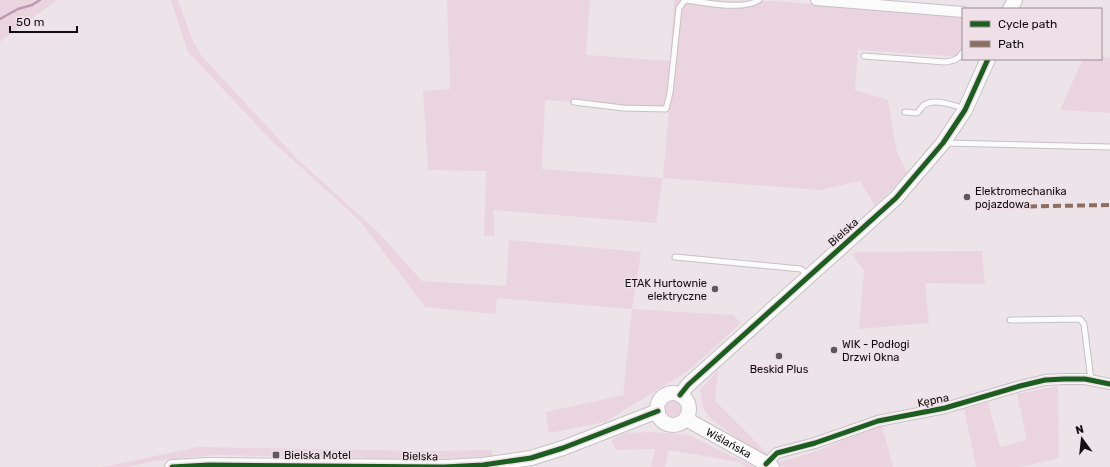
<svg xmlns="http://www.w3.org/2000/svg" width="1110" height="467" viewBox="0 0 1110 467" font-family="Rubik,sans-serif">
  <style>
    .green { fill: #ead4e0; fill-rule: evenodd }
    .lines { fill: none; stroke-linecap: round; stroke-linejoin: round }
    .stream { stroke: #bf99af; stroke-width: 2.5 }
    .lane-casing { stroke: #c7c1c4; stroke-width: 7 }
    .street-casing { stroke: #c7c1c4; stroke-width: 12 }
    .secondary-casing { stroke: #c7c1c4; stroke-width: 16 }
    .lane { stroke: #fcfbfc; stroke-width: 5 }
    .street { stroke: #fcfbfc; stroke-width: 10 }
    .secondary { stroke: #fcfbfc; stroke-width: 14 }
    .quiet { stroke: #8d6e63; stroke-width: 4; stroke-dasharray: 8 4; stroke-linecap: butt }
    .cycleway-casing { stroke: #efe0e8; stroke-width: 8 }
    .cycleway { stroke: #1b5e20; stroke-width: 5 }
    .poi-dot { fill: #5e585b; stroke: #efe0e8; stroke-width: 1.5 }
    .labels { text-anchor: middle; stroke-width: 3; stroke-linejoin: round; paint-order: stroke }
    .poi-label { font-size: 11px; fill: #120d0f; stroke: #efe0e8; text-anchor: start }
    .street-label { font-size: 11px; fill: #120d0f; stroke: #efe0e8 }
  </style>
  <rect width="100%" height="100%" fill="#ece4e8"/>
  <path class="green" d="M0,0H57L0,42Z
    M171,0H178L192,39L201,55L297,159L378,232L422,281L506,286L509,240L641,252L632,309L733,315L741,323L688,371L605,422L549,433L546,412L623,395L632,309L497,298L495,314L425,307L360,221L272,141L188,52Z
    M447,0H590L586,55L670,61L674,0L774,1L963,16V57L858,50L855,90L888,100L897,152L907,173L875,206L860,181L821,190L663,178L656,223L493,210L495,236H484L486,171L428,170L423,91L450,89ZM545,100L669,110L663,178L542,169Z
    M1101,55L1109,58L1110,56V113L1060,110L1083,59H1101Z
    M982,251L985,284L925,283L929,323L859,329L864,271L852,254L857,252Z
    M718,370L715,401L768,454L762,457L712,420L703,408L700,390Z
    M1058,386L1059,458L1020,467H976L964,409L988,402L1000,447L1027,440L1017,394Z
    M665 409a9 9 0 1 1 18 0a9 9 0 1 1-18 0Z
    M882,425L893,467H784L775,463L814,452Z
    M652,432L689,435L754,467H747L738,462L669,450L665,467H651L655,449L616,450L611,440L625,433Z
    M198,447L428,451L492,450L493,457L415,459L215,455L153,461L129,467H103Z"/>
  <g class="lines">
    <path class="stream" d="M0,19L18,9L32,5L40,0"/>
    <defs>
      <path id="lane" d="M864,56L945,62C954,61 959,59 963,52
        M574,102L623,108L666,109L670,93L679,8L685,0C705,2 742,11 759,0
        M905,112L917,113C920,111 922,105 926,104C935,99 955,105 964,109
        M946,143L1110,147
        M675,257L801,269L808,276
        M1010,320L1080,319L1084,324L1091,380"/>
      <path id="street" d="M816,0L963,12
        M766,464L777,453L815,443L878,421L945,408L1020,386L1045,380L1064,379H1085L1110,384"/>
      <g id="secondary">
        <path d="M1010,9L1015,0"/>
        <circle cx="673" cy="409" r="16"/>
        <path d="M680,395L688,385L896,198L943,143L965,110L988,59"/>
        <path id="s1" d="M686,419L772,467"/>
        <path d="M172,467L209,465L444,467L483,465L531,458L563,448L658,411"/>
      </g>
    </defs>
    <use href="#lane" class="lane-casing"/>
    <use href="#street" class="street-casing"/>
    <use href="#secondary" class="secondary-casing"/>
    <use href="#lane" class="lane"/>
    <use href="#street" class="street"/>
    <use href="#secondary" class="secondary"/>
    <path class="quiet" d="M993,207L1110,205"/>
    <defs>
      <path id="cycleway" d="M680,395L688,385L896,198L943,143L965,110L988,59
        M766,464L777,453L815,443L878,421L945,408L1020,386L1045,380L1064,379H1085L1110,384
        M172,467L209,465L444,467L483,465L531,458L563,448L658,411"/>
    </defs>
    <use href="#cycleway" class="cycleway-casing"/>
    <use href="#cycleway" class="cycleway"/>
  </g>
  <g class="poi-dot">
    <circle cx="967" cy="197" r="4"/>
    <circle cx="715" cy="289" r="4"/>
    <circle cx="834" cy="350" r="4"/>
    <circle cx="779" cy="356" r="4"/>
    <rect x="272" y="451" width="8" height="8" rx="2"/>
  </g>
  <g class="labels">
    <g class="poi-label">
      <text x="975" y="195">Elektromechanika<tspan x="975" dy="13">pojazdowa</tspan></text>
      <text x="707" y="287" text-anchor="end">ETAK Hurtownie<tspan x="707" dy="13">elektryczne</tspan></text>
      <text x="842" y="348">WIK - Podłogi<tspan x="842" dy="13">Drzwi Okna</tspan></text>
      <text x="779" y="373" text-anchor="middle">Beskid Plus</text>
      <text x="284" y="459">Bielska Motel</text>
    </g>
    <g class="street-label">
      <text transform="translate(843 232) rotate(-42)" y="4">Bielska</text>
      <text transform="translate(933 400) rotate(-11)" y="4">Kępna</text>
      <text dy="4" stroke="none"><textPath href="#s1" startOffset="49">Wiślańska</textPath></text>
      <text transform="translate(420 456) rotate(1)" y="4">Bielska</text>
    </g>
  </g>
  <rect x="962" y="8" width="140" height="52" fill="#efe0e8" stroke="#978c91"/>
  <rect x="970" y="21" width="20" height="6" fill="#1b5e20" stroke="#978c91"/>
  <text x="998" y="28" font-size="12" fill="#120d0f">Cycle path</text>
  <rect x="970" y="41" width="20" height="6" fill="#8d6e63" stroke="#978c91"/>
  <text x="998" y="48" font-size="12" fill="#120d0f">Path</text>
  <g transform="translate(1082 439) rotate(345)" stroke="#efe0e8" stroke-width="3" paint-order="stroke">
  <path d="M0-3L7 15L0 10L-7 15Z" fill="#120d0f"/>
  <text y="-6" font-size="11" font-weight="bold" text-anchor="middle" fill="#120d0f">N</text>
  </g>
  <path d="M10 26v6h67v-6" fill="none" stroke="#120d0f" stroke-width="2"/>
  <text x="16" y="26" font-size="12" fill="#120d0f" stroke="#efe0e8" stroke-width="3" paint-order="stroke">50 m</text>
</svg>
